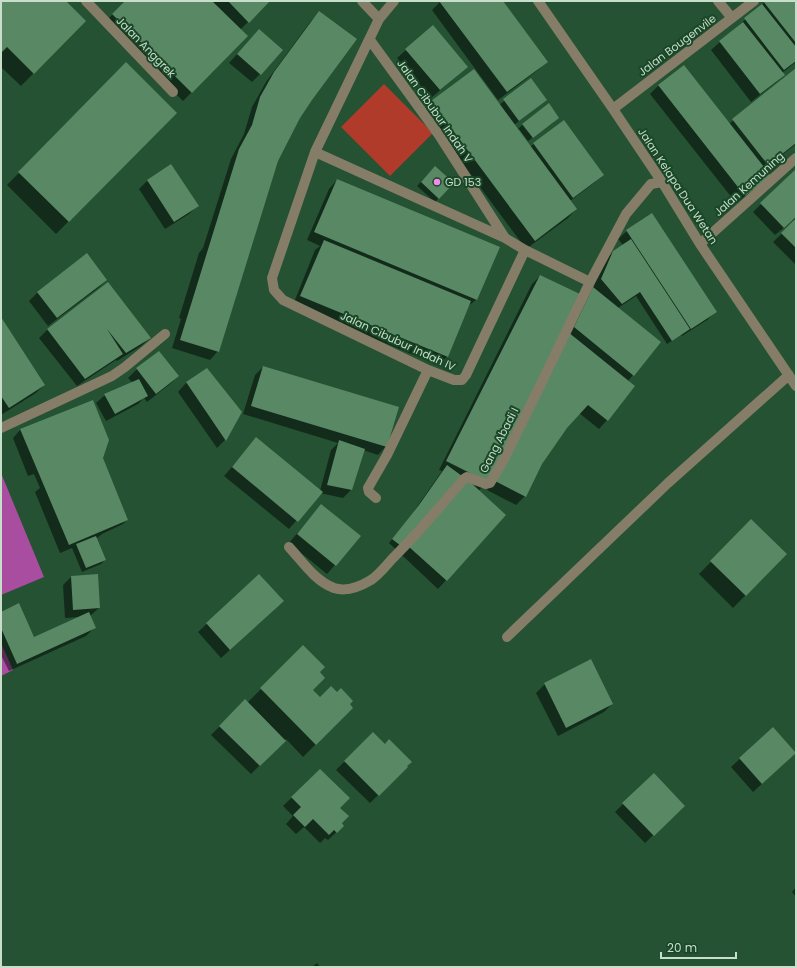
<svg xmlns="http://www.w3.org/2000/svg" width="797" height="968" viewBox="0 0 797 968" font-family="Poppins,sans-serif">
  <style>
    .green { fill: #b13b2b }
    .water { fill: #a94da1 }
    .shadow { fill: #0007 }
    .building { fill: #598864 }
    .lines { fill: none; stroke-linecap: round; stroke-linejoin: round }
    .minor { stroke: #857d67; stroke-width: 10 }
    .poi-dot { fill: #f788ec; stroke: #1a4727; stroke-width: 1.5 }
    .labels { text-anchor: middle; stroke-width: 4; stroke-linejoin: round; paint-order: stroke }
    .street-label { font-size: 11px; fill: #c6deca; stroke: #1a4727 }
    .poi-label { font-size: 11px; fill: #c6deca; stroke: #1a4727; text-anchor: start }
  </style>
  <rect width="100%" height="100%" fill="#255232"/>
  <path class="green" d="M384,84L433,133L390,176L341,127Z"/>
  <path class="water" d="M1,473L44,577L1,595Z
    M1,643L13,670L1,676Z"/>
  <path class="shadow" d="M1,1H65L85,21L21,86L1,67Z
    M126,1H269L240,30L247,36L183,101L104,23Z
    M441,1H502L546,62L538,70L498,100L432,10Z
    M766,1H796V62L782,73L784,75L775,83L751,102L711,50Z
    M319,13L299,118L277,161L218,351L210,360L172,348L181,319L179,318L199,253L203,248L231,159L244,134L252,107L266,82L311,21Z
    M433,26L458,75L431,98L397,58Z
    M251,39L260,74L252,82L229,63Z
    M126,64L176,113L56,234L7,185Z
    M684,66L729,124L796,70V144L764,169L761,184L736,203L650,94L658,86Z
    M473,70L499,105L531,80L546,100L514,125L517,130L523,124L554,122L528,141L519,129L518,130L530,147L563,121L603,175L594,183L570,201L576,209L568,218L526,249L423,110L431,102Z
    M796,170V265L773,242L794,222L793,220L775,235L753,212Z
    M431,171L439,198L435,202L417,186Z
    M337,180L477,299L467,307L447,357L438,365L293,305L315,250L320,246L307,240L329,189Z
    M147,181L197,206L189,214L165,229L139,189Z
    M627,231L715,312L707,320L682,336L681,335L667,344L636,296L618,308L660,342L628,381L607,420L599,429L579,413L566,427L541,464L525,496L516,505L487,490L558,345L593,288L605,260L614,251L623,245L618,239Z
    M87,255L106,280L98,288L48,326L29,301L37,293Z
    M540,276L488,482L478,491L505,515L438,589L389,543L412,514L442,471L439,470L532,284Z
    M108,283L150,338L141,346L117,361L116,360L77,386L39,338L48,329Z
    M1,318L44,385L36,393L1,415Z
    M159,353L178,376L170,384L147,402L144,398L138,404L106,421L96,403L105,395L133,383L128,378L137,369Z
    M263,367L386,446L378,455L363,450L351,490L343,498L320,493L289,529L224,476L256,439L320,491L331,450L338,443L243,414L255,375Z
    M207,369L240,413L225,440L217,448L178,392L186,383Z
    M21,429L127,520L123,524L102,534L96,539L105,560L101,564L82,572L72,548L60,553L35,492L40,488L34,474L28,476L13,438Z
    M321,505L359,537L327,574L289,543Z
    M751,521L786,554L733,608L699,574Z
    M259,576L274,610L221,658L198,632Z
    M71,577L99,608L90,616L95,627L86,636L9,671L1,655V613L34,638L80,617L65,618L63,585Z
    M303,647L319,672L312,690L320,698L348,704L352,708L303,757L286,739L251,774L211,735L245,701L247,703Z
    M545,684L612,704L604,712L558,736L536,693Z
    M773,728L786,762L753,792L731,767Z
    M373,733L407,767L370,803L336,770Z
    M320,770L339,808L341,823L343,826L328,840L325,838L320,843L304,827L296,834L286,824L293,816L283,806Z
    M623,804L675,814L645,843L615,812Z
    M796,887V897L792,892Z
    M317,963L320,967H312Z"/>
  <path class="building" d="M1,1H66L86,21L34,74L7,47L1,53Z
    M125,1H212L248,36L192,93L112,14Z
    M228,1H270L249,23Z
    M439,1H503L548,62L507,92Z
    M763,1H796V43Z
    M762,4L796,47V61L784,70L744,18Z
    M319,11L357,39L312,100L300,118L278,161L219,352L180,340L239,149L252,125L260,97L274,72Z
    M743,22L785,75L760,94L719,41Z
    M433,25L468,67L440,90L405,49Z
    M259,29L283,50L261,75L237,54Z
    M126,62L177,113L69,222L18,172Z
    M684,65L771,176L745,196L658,85Z
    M796,68V143L768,165L732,119Z
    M474,69L577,209L535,241L431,101Z
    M531,78L547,100L519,121L503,99Z
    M549,103L559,118L533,138L522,124Z
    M564,120L604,175L573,198L533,143Z
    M171,164L199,206L174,222L147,180Z
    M435,166L454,183L439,199L421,182Z
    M796,169V217L784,228L760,203Z
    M337,179L500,247L477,300L314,232Z
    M652,213L717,312L691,329L626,230Z
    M796,218V248L781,233Z
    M631,239L690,329L672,341L640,292L622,304L601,279L613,251Z
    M324,240L471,301L448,357L300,296Z
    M87,253L107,280L57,318L37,292Z
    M540,275L582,295L488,482L446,461Z
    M108,282L151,338L126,353L107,329L123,354L85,379L47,329Z
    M593,287L661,342L634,376L574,327Z
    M1,317L45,385L9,408L1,396Z
    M568,332L635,386L608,421L588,405L567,428L542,464L526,497L495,481Z
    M159,351L179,376L156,394L136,368Z
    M263,366L399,407L387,447L251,406Z
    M207,368L242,412L226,441L186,382Z
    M139,379L148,396L115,414L104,394Z
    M93,400L109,440L103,458L128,520L69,545L20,429Z
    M256,437L323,492L298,522L232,467Z
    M339,440L365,449L352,490L327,485Z
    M447,465L462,476L401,546L392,539L419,505Z
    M468,480L506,515L447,581L408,546Z
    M321,504L361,536L336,566L297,534Z
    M751,519L787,554L746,596L710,561Z
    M96,536L106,560L86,568L76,544Z
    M98,574L100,608L73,610L71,576Z
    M259,574L284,601L230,650L206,623Z
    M19,603L34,637L89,612L96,628L17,664L1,628V612Z
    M303,645L325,667L320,672L325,678L313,690L320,697L331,686L337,692L341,688L353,701L350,704L353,708L316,745L260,688Z
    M591,659L613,704L566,728L544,683Z
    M245,699L286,741L260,766L219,726Z
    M773,727L796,753L762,784L739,758Z
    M373,732L385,744L389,739L412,762L407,766L408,767L379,796L344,761Z
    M320,769L350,798L340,808L349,816L342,823L344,826L337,833L334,830L329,835L313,819L305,827L293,815L301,807L291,797Z
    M654,773L685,806L654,836L622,803Z"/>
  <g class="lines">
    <path class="minor" d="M86,1L173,92
      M362,1L379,19
      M394,1L379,19L315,152L272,278L274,290L283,300L428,370L454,380H462L466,375L525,250
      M538,1L613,109L662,182L700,244L796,386
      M718,1L732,18
      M370,40L439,135L505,238L525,250L590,282
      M613,109L754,1
      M315,152L505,238
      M700,244L796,158
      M1,428L112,376L125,367L165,334
      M376,498L369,492L368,488L387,455L428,370
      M289,547C302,561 315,581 334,588C346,592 361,586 371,580C380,574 387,564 395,556C419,532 441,505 464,479L467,477L486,484L490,483L503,461L538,390L590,282L626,214L651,184L662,182
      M507,637L668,483L789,375"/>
  </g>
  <circle class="poi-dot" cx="437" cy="182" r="4"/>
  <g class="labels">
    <g class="street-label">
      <text transform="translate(677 45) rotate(-37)" y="4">Jalan Bougenvile</text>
      <text transform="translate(146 47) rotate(46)" y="4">Jalan Anggrek</text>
      <text transform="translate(435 111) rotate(55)" y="4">Jalan Cibubur Indah V</text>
      <text transform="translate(749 184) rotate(-42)" y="4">Jalan Kemuning</text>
      <text transform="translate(678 186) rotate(57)" y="4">Jalan Kelapa Dua Wetan</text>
      <text transform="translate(398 341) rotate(25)" y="4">Jalan Cibubur Indah IV</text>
      <text transform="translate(499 440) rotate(-63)" y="4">Gang Abadi I</text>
    </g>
    <g class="poi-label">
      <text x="445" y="186">GD 153</text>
    </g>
  </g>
  <rect width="797" height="968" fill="none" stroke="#c6deca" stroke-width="4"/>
  <path d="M661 952v6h75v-6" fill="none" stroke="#c6deca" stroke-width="2"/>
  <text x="667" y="952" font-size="12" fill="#c6deca" stroke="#1a4727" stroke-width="3" paint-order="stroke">20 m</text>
</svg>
